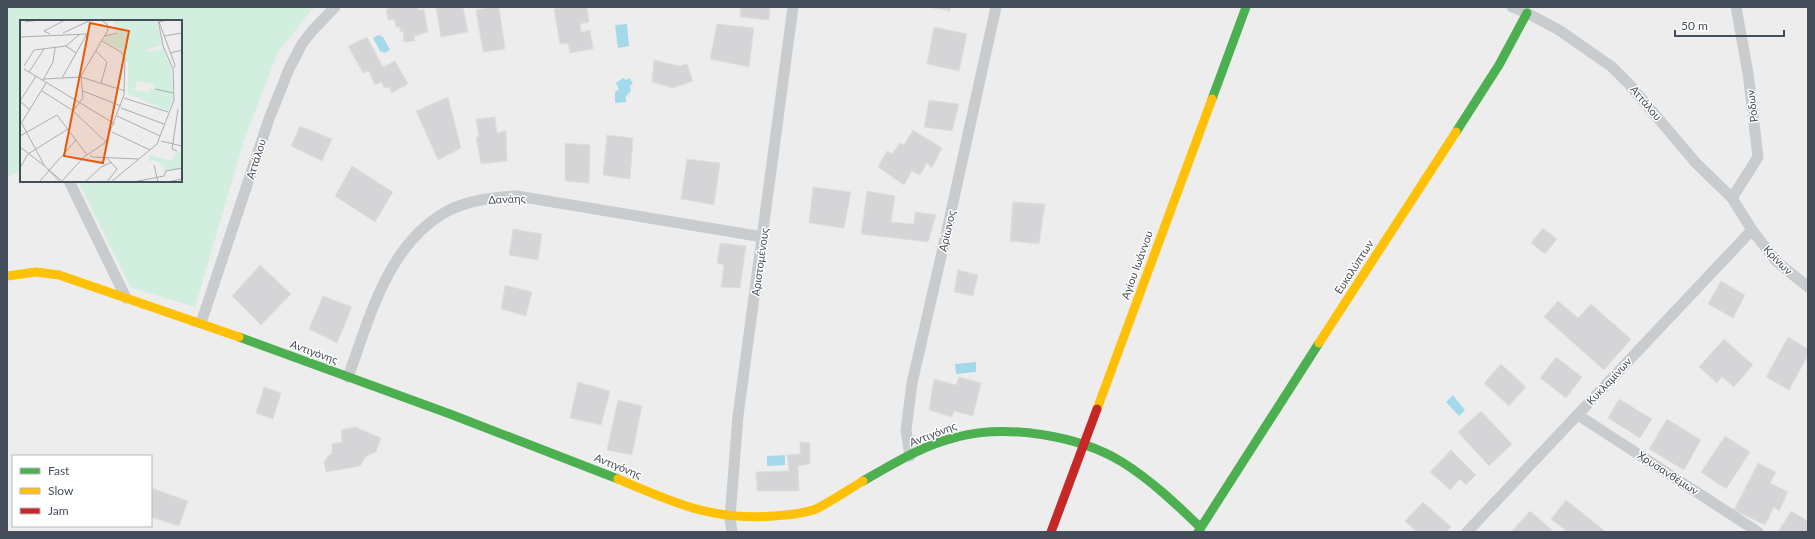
<svg xmlns="http://www.w3.org/2000/svg" width="1815" height="539" viewBox="0 0 1815 539" font-family="Lato,sans-serif">
  <style>
    .green { fill: #d1eede }
    .water { fill: #a4d9ec }
    .building { fill: #d5d5d7; stroke: #dfdfe0 }
    .lines { fill: none; stroke-linecap: round; stroke-linejoin: round }
    .street { stroke: #c9ccce; stroke-width: 11 }
    .fast { stroke: #4caf50; stroke-width: 9 }
    .slow { stroke: #ffc107; stroke-width: 9 }
    .jam { stroke: #c62828; stroke-width: 9 }
    .labels { text-anchor: middle; stroke-width: 3; stroke-linejoin: round; paint-order: stroke }
    .street-label { font-size: 11px; fill: #444e5a; stroke: #fff }
    .inset-road { fill: none; stroke: #aaadb2; stroke-width: 1 }
    .view { fill: #e8590c; fill-opacity: 0.15; stroke: #e8590c; stroke-width: 2 }
    .inset-edge { fill: none; stroke: #444e5a; stroke-width: 2 }
  </style>
  <rect width="100%" height="100%" fill="#eeeded"/>
  <path class="green" d="M7,7H314L278,52L244,140L195,307L131,288L78,181H181V21H21V170L7,178Z"/>
  <path class="water" d="M627,24L629,46L618,48L615,25Z
    M378,35L383,37L390,50L384,53L380,51L373,38Z
    M623,78L626,80L629,78L633,83L630,86L631,91L626,96V102L615,103V92L619,89L616,83Z
    M976,362V372L956,374L955,364Z
    M1453,395L1465,410L1459,416L1446,402Z
    M785,455V465L767,466V456Z"/>
  <path class="building" d="M388,7H418L419,10L424,9L428,32L414,36L415,41L404,42L403,31L400,32V27H396L394,19L388,20L386,9H389Z
    M436,7H463L468,32L441,37Z
    M492,7H499L505,49L483,52L476,10Z
    M567,7H587L589,22L580,24L581,32L590,30L593,49L570,53L568,43L560,44L554,9Z
    M741,7H770L769,20L740,17Z
    M928,7H951L950,11Z
    M717,24L754,28L749,67L710,59Z
    M934,27L967,34L959,71L927,64Z
    M367,37L383,67L395,61L408,84L392,93L389,87L384,88L382,82L375,85L369,71L363,73L348,46Z
    M654,60L679,66L687,64L693,81L673,88L652,82Z
    M448,97L461,148L438,160L416,111Z
    M929,100L959,104L952,131L924,127Z
    M495,117L497,133L506,131L507,161L481,164L476,137H479L476,119Z
    M300,126L332,139L322,161L291,146Z
    M913,130L942,148L932,168L927,163L920,175L912,171L904,185L878,167L887,151L892,154L900,143L904,145Z
    M607,135L633,138L630,179L603,175Z
    M565,143L590,145L589,183L565,181Z
    M687,159L720,163L714,205L681,199Z
    M352,166L393,192L375,222L335,196Z
    M813,187L851,192L844,228L809,223Z
    M867,191L895,196L891,222L914,224L915,212L936,215L928,242L861,234Z
    M1013,202L1045,204L1039,244L1010,241Z
    M1543,228L1557,239L1545,254L1531,243Z
    M513,229L542,234L538,260L509,255Z
    M720,243L746,246L740,288L721,287L724,265L717,263Z
    M260,265L291,294L261,325L232,296Z
    M958,270L978,275L973,296L954,292Z
    M1721,281L1745,295L1733,318L1708,304Z
    M505,285L532,292L526,316L501,309Z
    M323,296L352,307L337,343L309,329Z
    M1558,301L1578,318L1591,304L1631,339L1604,370L1544,317Z
    M1788,337L1808,349V355L1789,390L1766,377Z
    M1724,339L1753,365L1734,387L1722,377L1717,383L1699,367Z
    M1556,357L1582,377L1566,398L1540,378Z
    M1501,364L1526,387L1509,406L1484,383Z
    M959,377L981,383L973,416L954,411L952,417L929,410L934,379L956,385Z
    M578,382L610,391L601,425L570,418Z
    M264,387L281,393L273,419L256,413Z
    M1619,399L1652,419L1640,438L1608,418Z
    M618,400L642,406L632,455L607,450Z
    M1481,411L1512,444L1489,466L1458,432Z
    M1667,419L1701,440L1684,470L1649,449Z
    M355,427L381,438L376,452L366,456L360,466L326,472L324,462L328,456L332,453V444L342,442L341,430Z
    M1725,436L1750,452L1726,489L1701,472Z
    M800,442L810,443V464L798,466L799,491H757L756,472L789,471L787,455L800,454Z
    M1451,450L1476,475L1466,485L1460,479L1450,490L1430,472Z
    M1758,463L1776,472L1770,483L1788,492L1779,511L1774,507L1765,525L1734,510Z
    M151,488L188,501L179,526L151,517Z
    M1566,500L1605,531L1604,532H1568L1551,519Z
    M1423,502L1451,527L1446,532H1417L1405,521Z
    M1530,511L1554,532H1511Z
    M1791,511L1808,521V532H1778Z"/>
  <g class="lines">
    <path class="street" d="M1512,7L1527,13L1559,30L1612,67L1629,84L1696,163L1732,198L1752,230L1776,261L1808,287
      M69,181L126,298
      M1732,198L1758,157L1748,73L1736,7
      M201,323L269,119L289,69L302,44L312,31L335,7
      M348,377C369,320 387,246 444,213C466,200 493,197 517,196L763,237
      M1578,415L1758,532
      M910,456L906,430L912,383L945,239L996,7
      M732,532L730,518L738,416L793,7
      M1467,532L1752,230"/>
    <path class="fast" d="M1212,99L1246,7
      M1456,132L1499,65L1527,13
      M239,337L450,414L618,479
      M863,481C893,464 923,445 957,437C1006,424 1078,435 1122,462C1151,480 1176,504 1201,528
      M1198,532L1319,343"/>
    <path class="slow" d="M7,276L36,272L59,275L239,337
      M1319,343L1456,132
      M1097,409L1212,99
      M618,479C673,502 711,521 773,516C787,515 803,514 816,509C832,501 848,490 863,481"/>
    <path class="jam" d="M1051,532L1097,409"/>
  </g>
  <g class="labels">
    <g class="street-label">
      <text transform="translate(1646 103) rotate(50)" y="4">Αττάλου</text>
      <text transform="translate(1752 106) rotate(-97)" y="4">Ρόδων</text>
      <text transform="translate(256 159) rotate(-72)" y="4">Αττάλου</text>
      <text transform="translate(507 199) rotate(-2)" y="4">Δανάης</text>
      <text transform="translate(947 231) rotate(-77)" y="4">Αρίωνος</text>
      <text transform="translate(1778 260) rotate(46)" y="4">Κρίνων</text>
      <text transform="translate(760 262) rotate(-82)" y="4">Αριστομένους</text>
      <text transform="translate(1137 265) rotate(-70)" y="4">Αγίου Ιωάννου</text>
      <text transform="translate(1354 267) rotate(-57)" y="4">Ευκαλύπτων</text>
      <text transform="translate(314 352) rotate(20)" y="4">Αντιγόνης</text>
      <text transform="translate(1609 381) rotate(-47)" y="4">Κυκλαμίνων</text>
      <text transform="translate(933 434) rotate(-21)" y="4">Αντιγόνης</text>
      <text transform="translate(618 466) rotate(22)" y="4">Αντιγόνης</text>
      <text transform="translate(1668 473) rotate(33)" y="4">Χρυσανθέμων</text>
    </g>
  </g>
  <g transform="translate(20 20)">
    <rect width="162" height="162" fill="#eeeded"/>
    <path d="M93,0H136L142,25L127,29L128,32L143,29L151,48L153,79L148,91L108,74V43L101,30L84,21L86,16L97,13ZM117,61L133,64L134,69L129,68V73L115,70ZM162,131V149L143,151L144,146L134,140L128,142L130,135L152,141L157,132Z" fill="#d1eede" fill-rule="evenodd"/>
    <path class="inset-road" d="M147,0L139,2L155,45L154,48M5,2L19,0M43,13L71,0M30,14L24,11L45,0M85,16L97,13M144,16L162,13M0,17L67,14L42,58M46,26L60,14M46,26L56,33M76,31L87,42L81,63M150,33L162,30M4,46L14,30L46,26M4,49L95,104M9,52L24,29M24,59L61,57L105,71M23,60L33,42L35,28M135,69L153,73M22,71L52,90L86,122M63,71L101,86M104,78L148,92M0,81L16,56M0,81L10,90M101,88L144,104M53,91L63,78L61,56L88,10L87,4L81,0M97,96L140,116M0,100L24,145L40,162M2,102L26,63M92,112L130,130M0,116L37,95L67,135M141,121L162,126M0,127L26,147M157,131L152,129L158,89M70,135L72,137L118,139M134,145L138,162M0,148L8,134L48,109M28,149L43,162M19,162L56,120M41,162L64,137L86,122L104,75L105,38L101,32L82,21M65,162L81,147L92,142M87,162L97,149L87,138M91,162L137,124L154,80L153,49L143,26L138,0M113,162L144,156L146,151L162,148M147,162L162,159"/>
    <path class="view" d="M70,3L109,11L83,143L44,136Z"/>
    <rect width="162" height="162" class="inset-edge"/>
  </g>
  <rect width="1815" height="539" fill="none" stroke="#444e5a" stroke-width="16"/>
  <rect x="12" y="455" width="140" height="72" fill="#ffffff" stroke="#b4b8bd"/>
  <rect x="20" y="468" width="20" height="6" fill="#4caf50" stroke="#b4b8bd"/>
  <text x="48" y="475" font-size="12" fill="#444e5a">Fast</text>
  <rect x="20" y="488" width="20" height="6" fill="#ffc107" stroke="#b4b8bd"/>
  <text x="48" y="495" font-size="12" fill="#444e5a">Slow</text>
  <rect x="20" y="508" width="20" height="6" fill="#c62828" stroke="#b4b8bd"/>
  <text x="48" y="515" font-size="12" fill="#444e5a">Jam</text>
  <path d="M1675 30v6h109v-6" fill="none" stroke="#444e5a" stroke-width="2"/>
  <text x="1681" y="30" font-size="12" fill="#444e5a" stroke="#ffffff" stroke-width="3" paint-order="stroke">50 m</text>
</svg>
